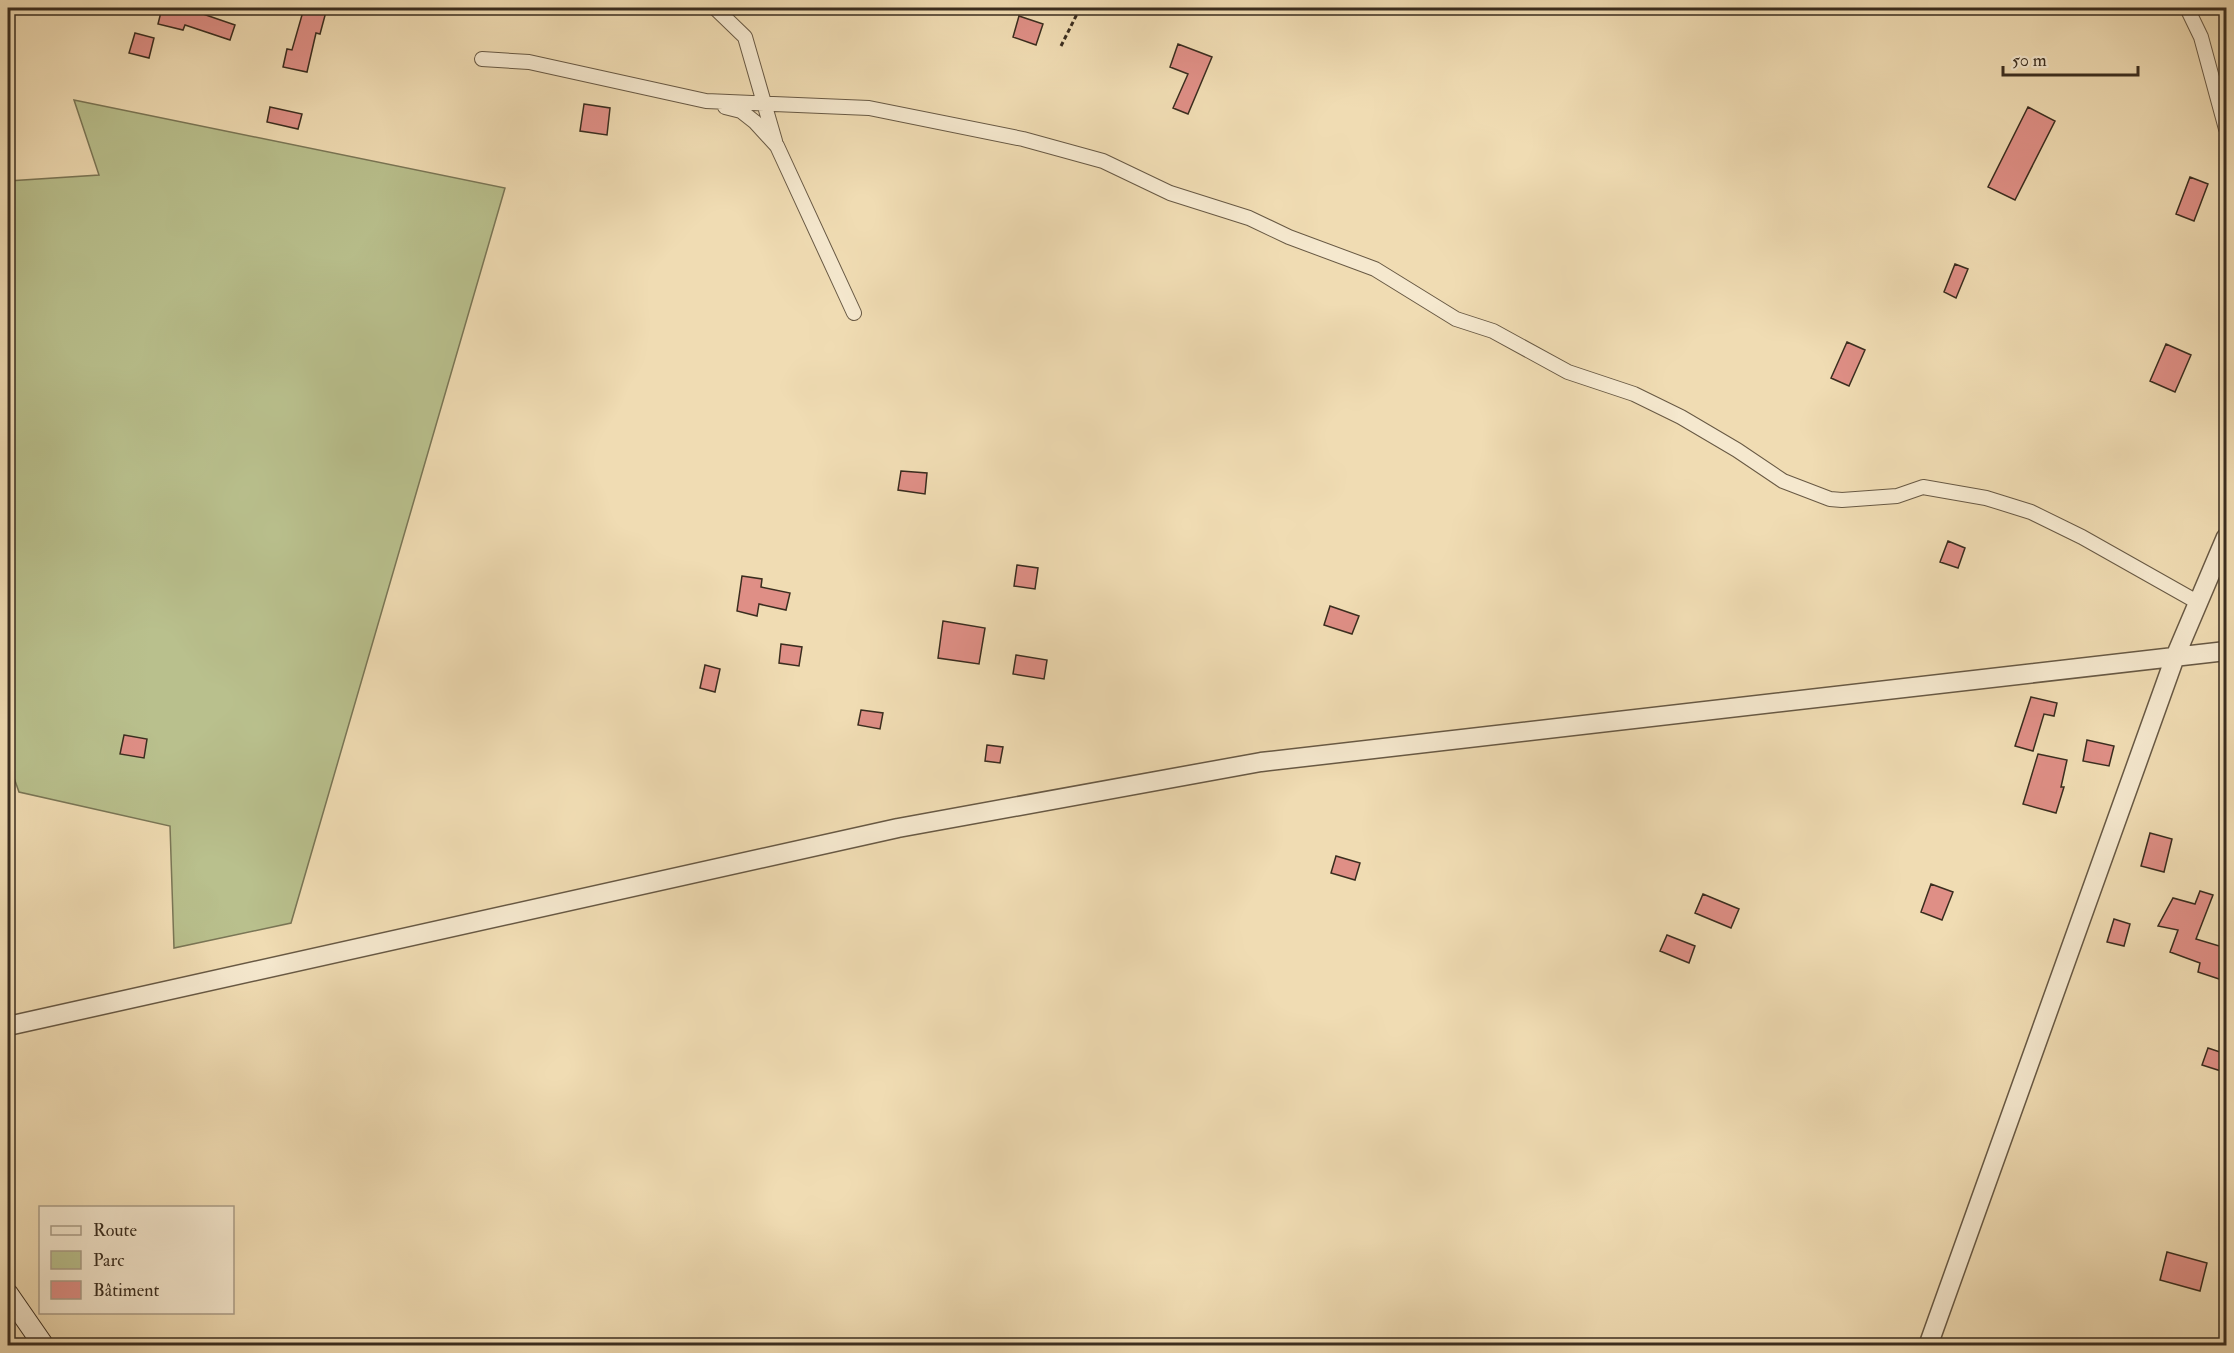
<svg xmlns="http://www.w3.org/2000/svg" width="2234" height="1353" viewBox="0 0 2234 1353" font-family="'IM FELL Double Pica',serif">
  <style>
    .green { fill: #b9c08d; stroke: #7a7656; stroke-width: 1.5 }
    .building { fill: #df8f86; stroke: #3a2d1f; stroke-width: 1.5 }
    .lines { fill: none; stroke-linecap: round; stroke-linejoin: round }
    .minor-casing { stroke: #685944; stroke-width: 16 }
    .tertiary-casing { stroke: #685944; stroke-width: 21 }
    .secondary-casing { stroke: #3a2d1f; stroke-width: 22 }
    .path { stroke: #3a2d1f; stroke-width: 3; stroke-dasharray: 4.5 3; stroke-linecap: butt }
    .minor { stroke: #f5e8ce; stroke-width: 14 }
    .tertiary { stroke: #f5e8ce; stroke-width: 18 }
    .secondary { stroke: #f5e8ce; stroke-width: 20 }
  </style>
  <rect width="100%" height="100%" fill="#f0dcb3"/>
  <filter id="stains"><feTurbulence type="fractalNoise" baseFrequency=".00333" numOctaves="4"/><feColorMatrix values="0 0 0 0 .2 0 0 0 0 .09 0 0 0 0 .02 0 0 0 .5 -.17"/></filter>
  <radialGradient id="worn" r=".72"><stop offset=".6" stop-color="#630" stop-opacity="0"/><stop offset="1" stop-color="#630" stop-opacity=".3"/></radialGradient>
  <path class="green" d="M74,100L505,188L291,923L174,948L170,826L19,792L8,761V181L99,175Z"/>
  <path class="building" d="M162,8L203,14L235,25L230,40L185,25L183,30L158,24Z
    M304,8H327L320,34L316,33L307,72L283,67L287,49L292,50Z
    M1019,16L1043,24L1036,45L1013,37Z
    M135,33L154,38L149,58L129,53Z
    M1178,44L1212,57L1188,114L1173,108L1188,74L1170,67Z
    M584,104L610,108L607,135L580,131Z
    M270,107L302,114L298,129L267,122Z
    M2028,107L2055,121L2015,200L1988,187Z
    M2190,177L2208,184L2194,221L2176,214Z
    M1955,264L1968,269L1956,298L1944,292Z
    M1847,342L1865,350L1849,386L1831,378Z
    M2166,344L2191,355L2175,392L2150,381Z
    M901,471L927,473L925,494L898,490Z
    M1948,541L1965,548L1958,568L1940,562Z
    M1017,565L1038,568L1035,589L1014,586Z
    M742,576L762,579L761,587L790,593L786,610L759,604L757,616L737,611Z
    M1330,606L1359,616L1352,634L1324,625Z
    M943,621L985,628L979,664L938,658Z
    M781,644L802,647L799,666L779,663Z
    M1016,655L1047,660L1044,679L1013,674Z
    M705,665L720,669L715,692L700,688Z
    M2031,697L2057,703L2054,716L2044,714L2033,751L2015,746Z
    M861,710L883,713L880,729L858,725Z
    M124,735L147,739L144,758L120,754Z
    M2087,740L2114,746L2109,766L2083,761Z
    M987,745L1003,747L1000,763L985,761Z
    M2038,754L2067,760L2061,787H2064L2056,813L2023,804Z
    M2150,833L2172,839L2164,872L2141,866Z
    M1336,856L1360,863L1355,880L1331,873Z
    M1931,884L1953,892L1942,920L1921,912Z
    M2200,891L2213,895L2196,939L2226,948V964L2222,980L2198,972L2200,963L2170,952L2178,930L2158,926L2173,898L2195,904Z
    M1703,894L1739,909L1731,928L1695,913Z
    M2114,919L2130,924L2124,946L2107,942Z
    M1667,935L1695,946L1689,963L1660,951Z
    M2208,1048L2226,1054L2221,1071L2202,1065Z
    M2167,1252L2207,1263L2200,1291L2160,1280Z"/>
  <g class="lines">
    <defs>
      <path id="minor" d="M715,8L745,37L775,141
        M2187,8L2201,37L2226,129
        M482,59L529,62L706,101L869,108L1023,139L1103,161L1170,193L1249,218L1289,237L1375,269L1456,319L1493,331L1568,372L1634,394L1681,417L1737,450L1783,481L1830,499L1842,500L1897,496L1923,487L1986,498L2031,512L2082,537L2199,603
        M725,107L741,111L755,122L777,146L854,313"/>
      <path id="tertiary" d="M8,1026L898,828L1261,762L2226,651
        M1928,1346L2175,657L2226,537"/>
      <path id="secondary" d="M8,1294L44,1346"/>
    </defs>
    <use href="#minor" class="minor-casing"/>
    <use href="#tertiary" class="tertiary-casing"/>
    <use href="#secondary" class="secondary-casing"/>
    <path class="path" d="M1061,46L1080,8"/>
    <use href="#minor" class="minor"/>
    <use href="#tertiary" class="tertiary"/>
    <use href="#secondary" class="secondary"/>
  </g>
  <rect width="2234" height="1353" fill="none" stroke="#f0dcb3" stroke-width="30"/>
  <rect x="9" y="9" width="2216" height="1335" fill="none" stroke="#3a2d1f" stroke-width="3"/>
  <rect x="15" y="15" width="2204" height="1323" fill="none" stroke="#3a2d1f" stroke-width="1.5"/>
  <rect x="39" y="1206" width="195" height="108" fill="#f5e8ce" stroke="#aa9d88" stroke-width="1.5"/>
  <rect x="51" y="1226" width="30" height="9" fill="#f5e8ce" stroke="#aa9d88" stroke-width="1.5"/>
  <text x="93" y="1236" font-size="18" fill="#3a2d1f">Route</text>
  <rect x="51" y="1251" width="30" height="18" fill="#b9c08d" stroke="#aa9d88" stroke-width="1.5"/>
  <text x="93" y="1266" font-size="18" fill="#3a2d1f">Parc</text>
  <rect x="51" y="1281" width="30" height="18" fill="#df8f86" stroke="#aa9d88" stroke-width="1.5"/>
  <text x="93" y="1296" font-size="18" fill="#3a2d1f">Bâtiment</text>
  <path d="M2003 66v9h135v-9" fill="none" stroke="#3a2d1f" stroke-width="3"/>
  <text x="2012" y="66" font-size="18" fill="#3a2d1f" stroke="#f5e8ce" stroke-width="4.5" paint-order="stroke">50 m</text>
  <rect width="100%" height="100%" filter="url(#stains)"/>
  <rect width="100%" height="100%" fill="url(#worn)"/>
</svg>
